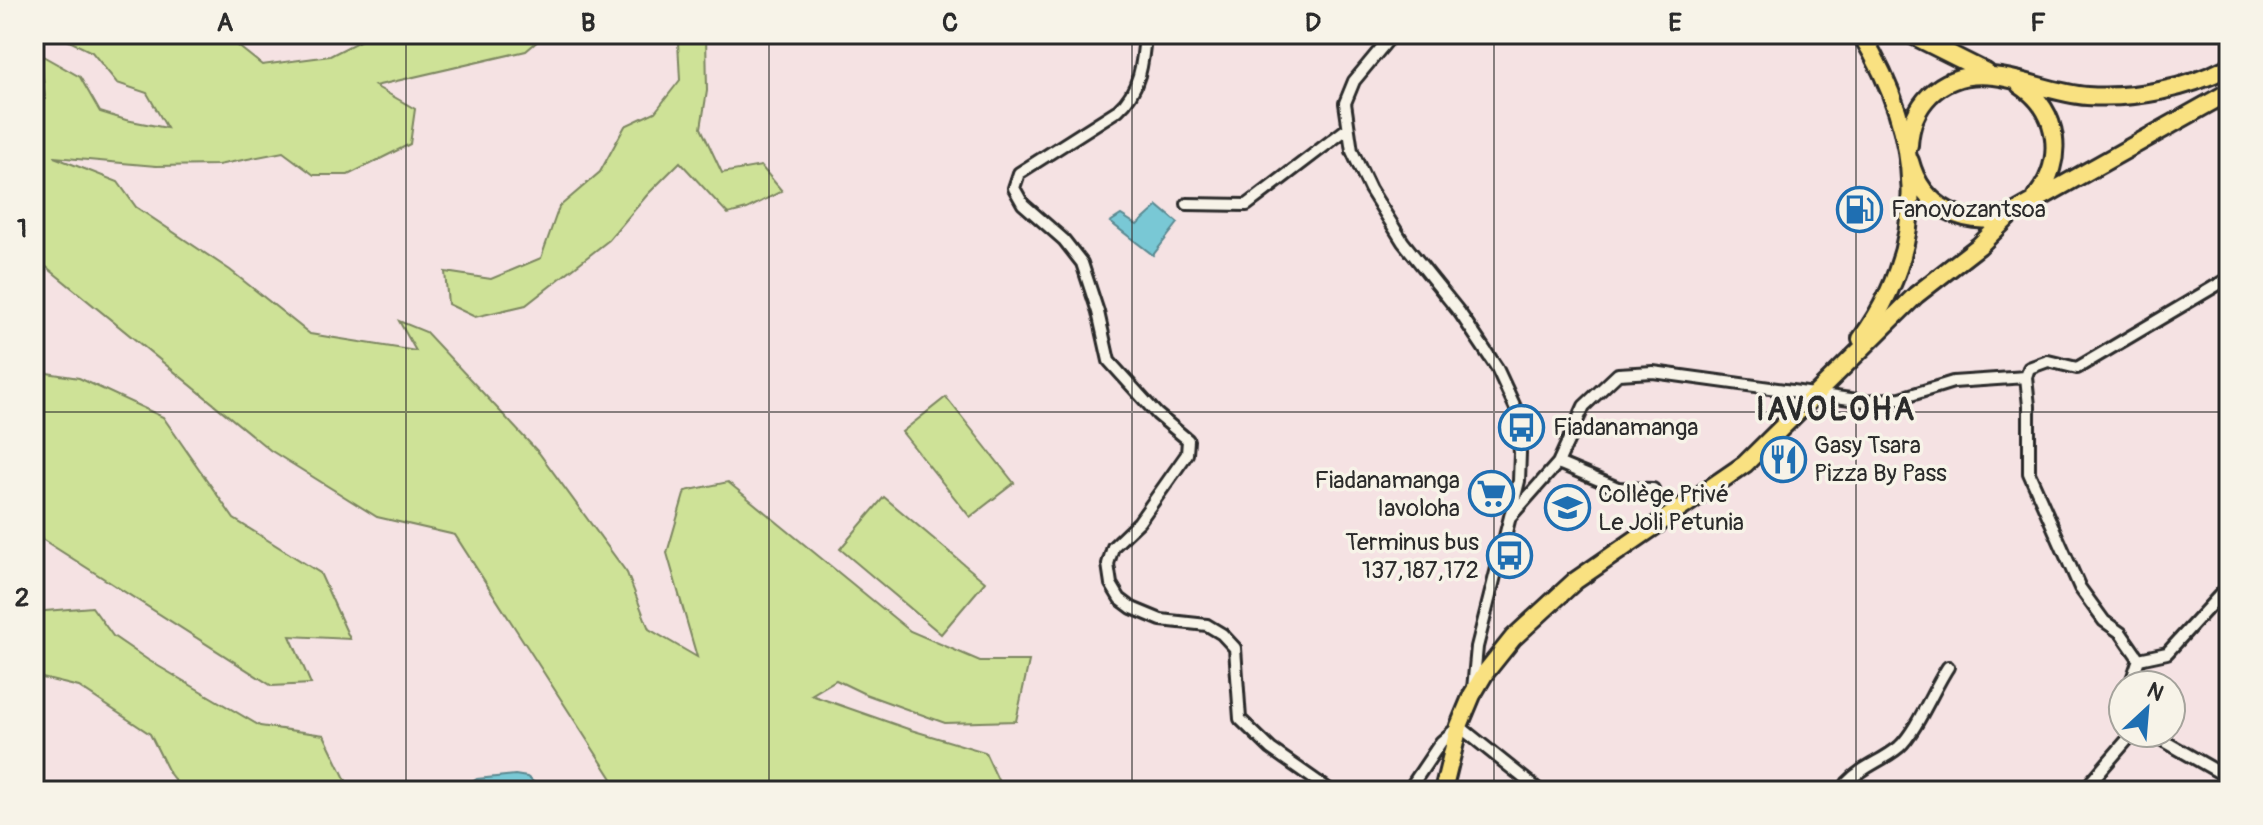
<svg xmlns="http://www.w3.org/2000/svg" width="2263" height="825" viewBox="0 0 2263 825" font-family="Pangolin,sans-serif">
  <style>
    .green { fill: #cee297; stroke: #7c8661; stroke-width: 2 }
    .water { fill: #79c8d5; stroke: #5a8991; stroke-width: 2 }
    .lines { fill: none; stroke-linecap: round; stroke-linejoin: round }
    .street-casing { stroke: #2b2b2b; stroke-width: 16 }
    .primary-casing { stroke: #2b2b2b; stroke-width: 22 }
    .street { stroke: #f7f3e8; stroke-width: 10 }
    .primary { stroke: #f9e181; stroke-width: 16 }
    .grid { fill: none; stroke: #2b2b2b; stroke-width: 2; stroke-opacity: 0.55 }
    .labels { text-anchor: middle; stroke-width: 7; stroke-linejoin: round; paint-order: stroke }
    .poi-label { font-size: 24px; fill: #2b2b2b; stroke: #f7f3e8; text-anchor: start }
    .district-label { font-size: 32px; font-weight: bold; letter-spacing: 2px; fill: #2b2b2b; stroke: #f7f3e8 }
    .neatline { fill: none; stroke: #2b2b2b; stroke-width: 3 }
    .grid-label { font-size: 26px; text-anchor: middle; font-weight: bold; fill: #2b2b2b }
  </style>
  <rect width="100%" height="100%" fill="#f5e2e3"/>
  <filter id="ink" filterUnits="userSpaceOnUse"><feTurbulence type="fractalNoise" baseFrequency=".0125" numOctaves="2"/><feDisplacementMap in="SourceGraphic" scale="16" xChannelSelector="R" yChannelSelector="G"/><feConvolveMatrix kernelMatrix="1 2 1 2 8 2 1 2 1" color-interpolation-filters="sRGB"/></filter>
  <g filter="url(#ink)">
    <path class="green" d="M55,34H223L262,65L330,56L373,34H546L526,51L375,86L415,109L410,144L348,175H314L283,152L218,165L156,166L54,157L118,182L136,207L230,270L310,334L416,351L399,321L426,332L539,453L627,573L649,629L697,657L667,553L685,491L728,482L910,631L980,661H1029L1016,721L945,723L865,694L836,680L811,695L911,730L985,752L1003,791H620L455,535L377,517L270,450L39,261L34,260V99H45L41,55L80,77L100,112L126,120L167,128L147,93L117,83L92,52Z
      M686,34H706L707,91L701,128L722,173L761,166L782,191L747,209L728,214L680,162L648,194L609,240L526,305L475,317L448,304L445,272L491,279L541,258L559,207L600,172L625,126L655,112L680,80L678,42Z
      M34,371L79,378L163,417L234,519L320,573L350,639L290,636L311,684L272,686L34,534Z
      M946,397L1014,483L970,517L902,432Z
      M884,497L985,582L941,634L840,549Z
      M92,607L113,636L148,660L260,726L324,735L351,791H183L170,774L150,734L79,687L34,676V612Z"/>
    <path class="water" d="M1158,206L1178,223L1153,255L1110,222L1121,215L1137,225Z
      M515,775L527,777L545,791H504L488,787L457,791L477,779Z"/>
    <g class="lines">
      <defs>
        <path id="street" d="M1145,34C1143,62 1140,91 1118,110L1019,173L1014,188L1023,204L1064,240L1082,263L1098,312L1109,361L1157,414L1188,440L1187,454L1139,522L1113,547L1108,564L1111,584L1120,599L1132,608L1161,620L1207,625L1222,634L1235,648L1240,719L1271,749L1331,791
          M1393,34L1354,81L1345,103L1352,151L1370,189L1403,242L1460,313L1497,368L1516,409L1520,453L1519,481L1477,647L1473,689
          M1187,204L1247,205L1348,128
          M2026,377L2029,368L2048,361L2077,368L2229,278
          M1558,463L1618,488L1653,489
          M1511,516L1558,463L1584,406L1618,374L1653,372L1865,401L1901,398L1953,382L2026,377L2029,406V473L2080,588L2104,621L2121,633L2139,659L2130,685
          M2139,659L2167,653L2229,585
          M2150,733L2229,778
          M1408,791L1441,742L1459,726L1540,791
          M1848,791L1847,783C1864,765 1881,762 1899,747C1916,732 1934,688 1948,667
          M2083,791L2133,733"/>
        <path id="primary" d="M1910,34L1986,72
          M2020,85C2060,111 2065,161 2036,197
          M1909,145C1910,126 1917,108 1930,95C1975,52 2034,92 2087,96C2136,99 2186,89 2229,67
          M1910,161C1922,207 1965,229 2010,215L2229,92
          M1861,339C1932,241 1922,134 1861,34
          M1443,791L1459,726L1472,695L1485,673L1513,638L1575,581L1745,464L1916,295L1979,246L2010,215"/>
      </defs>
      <use href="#street" class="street-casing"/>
      <use href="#primary" class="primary-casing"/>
      <use href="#street" class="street"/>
      <use href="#primary" class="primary"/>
    </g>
  </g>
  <path class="grid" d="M406,34V791M769,34V791M1132,34V791M1494,34V791M1856,34V791M34,412H2229"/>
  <defs>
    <symbol id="fuel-ring" viewBox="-11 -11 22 22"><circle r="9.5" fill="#f7f3e8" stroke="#1f6fb2" stroke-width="1.5"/><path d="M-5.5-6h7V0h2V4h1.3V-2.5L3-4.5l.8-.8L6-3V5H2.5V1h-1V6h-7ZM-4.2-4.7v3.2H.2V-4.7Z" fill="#1f6fb2"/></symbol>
    <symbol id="bus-ring" viewBox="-11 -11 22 22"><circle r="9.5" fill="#f7f3e8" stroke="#1f6fb2" stroke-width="1.5"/><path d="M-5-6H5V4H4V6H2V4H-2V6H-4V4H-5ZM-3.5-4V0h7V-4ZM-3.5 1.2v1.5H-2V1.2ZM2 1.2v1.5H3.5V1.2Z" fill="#1f6fb2"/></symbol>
    <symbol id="restaurant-ring" viewBox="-11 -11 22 22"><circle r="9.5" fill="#f7f3e8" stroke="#1f6fb2" stroke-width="1.5"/><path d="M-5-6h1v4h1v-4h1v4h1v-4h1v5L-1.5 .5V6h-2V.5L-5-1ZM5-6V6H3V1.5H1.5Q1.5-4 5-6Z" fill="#1f6fb2"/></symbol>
    <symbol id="supermarket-ring" viewBox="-11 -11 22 22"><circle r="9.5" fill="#f7f3e8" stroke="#1f6fb2" stroke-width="1.5"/><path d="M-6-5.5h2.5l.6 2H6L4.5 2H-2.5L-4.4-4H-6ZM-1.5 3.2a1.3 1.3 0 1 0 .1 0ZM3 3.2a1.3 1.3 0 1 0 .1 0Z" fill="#1f6fb2"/></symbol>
    <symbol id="school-ring" viewBox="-11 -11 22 22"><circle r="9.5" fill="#f7f3e8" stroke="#1f6fb2" stroke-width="1.5"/><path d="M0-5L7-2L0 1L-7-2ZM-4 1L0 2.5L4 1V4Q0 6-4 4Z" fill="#1f6fb2"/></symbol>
  </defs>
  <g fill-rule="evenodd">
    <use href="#fuel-ring" x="1834" y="184" width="51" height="51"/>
    <use href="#bus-ring" x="1496" y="402" width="51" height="51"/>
    <use href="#restaurant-ring" x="1758" y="434" width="51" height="51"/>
    <use href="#supermarket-ring" x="1466" y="468" width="51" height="51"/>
    <use href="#school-ring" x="1542" y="482" width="51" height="51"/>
    <use href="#bus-ring" x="1484" y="530" width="51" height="51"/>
  </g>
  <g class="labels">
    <g class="poi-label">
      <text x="1891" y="217">Fanovozantsoa</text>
      <text x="1553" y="435">Fiadanamanga</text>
      <text x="1814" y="453">Gasy Tsara<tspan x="1814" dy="28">Pizza By Pass</tspan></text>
      <text x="1460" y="488" text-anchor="end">Fiadanamanga<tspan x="1460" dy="28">Iavoloha</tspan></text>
      <text x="1598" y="502">Collège Privé<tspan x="1598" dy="28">Le Joli Petunia</tspan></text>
      <text x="1479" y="550" text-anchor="end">Terminus bus<tspan x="1479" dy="28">137,187,172</tspan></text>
    </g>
    <g class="district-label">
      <text x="1836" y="420">IAVOLOHA</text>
    </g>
  </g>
  <rect width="2263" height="825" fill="none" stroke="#f7f3e8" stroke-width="88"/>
  <g transform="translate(2147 709) rotate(26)"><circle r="38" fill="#f7f3e8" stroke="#a5a39c" stroke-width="2"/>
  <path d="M0-6L14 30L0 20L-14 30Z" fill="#1f6fb2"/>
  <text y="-12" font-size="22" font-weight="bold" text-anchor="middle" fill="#2b2b2b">N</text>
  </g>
  <rect x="44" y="44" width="2175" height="737" class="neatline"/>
  <g class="grid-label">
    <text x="225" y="31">A</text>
    <text x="588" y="31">B</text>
    <text x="950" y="31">C</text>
    <text x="1313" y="31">D</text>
    <text x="1675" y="31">E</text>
    <text x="2038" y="31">F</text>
    <text x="22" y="237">1</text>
    <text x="22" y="606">2</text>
  </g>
</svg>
